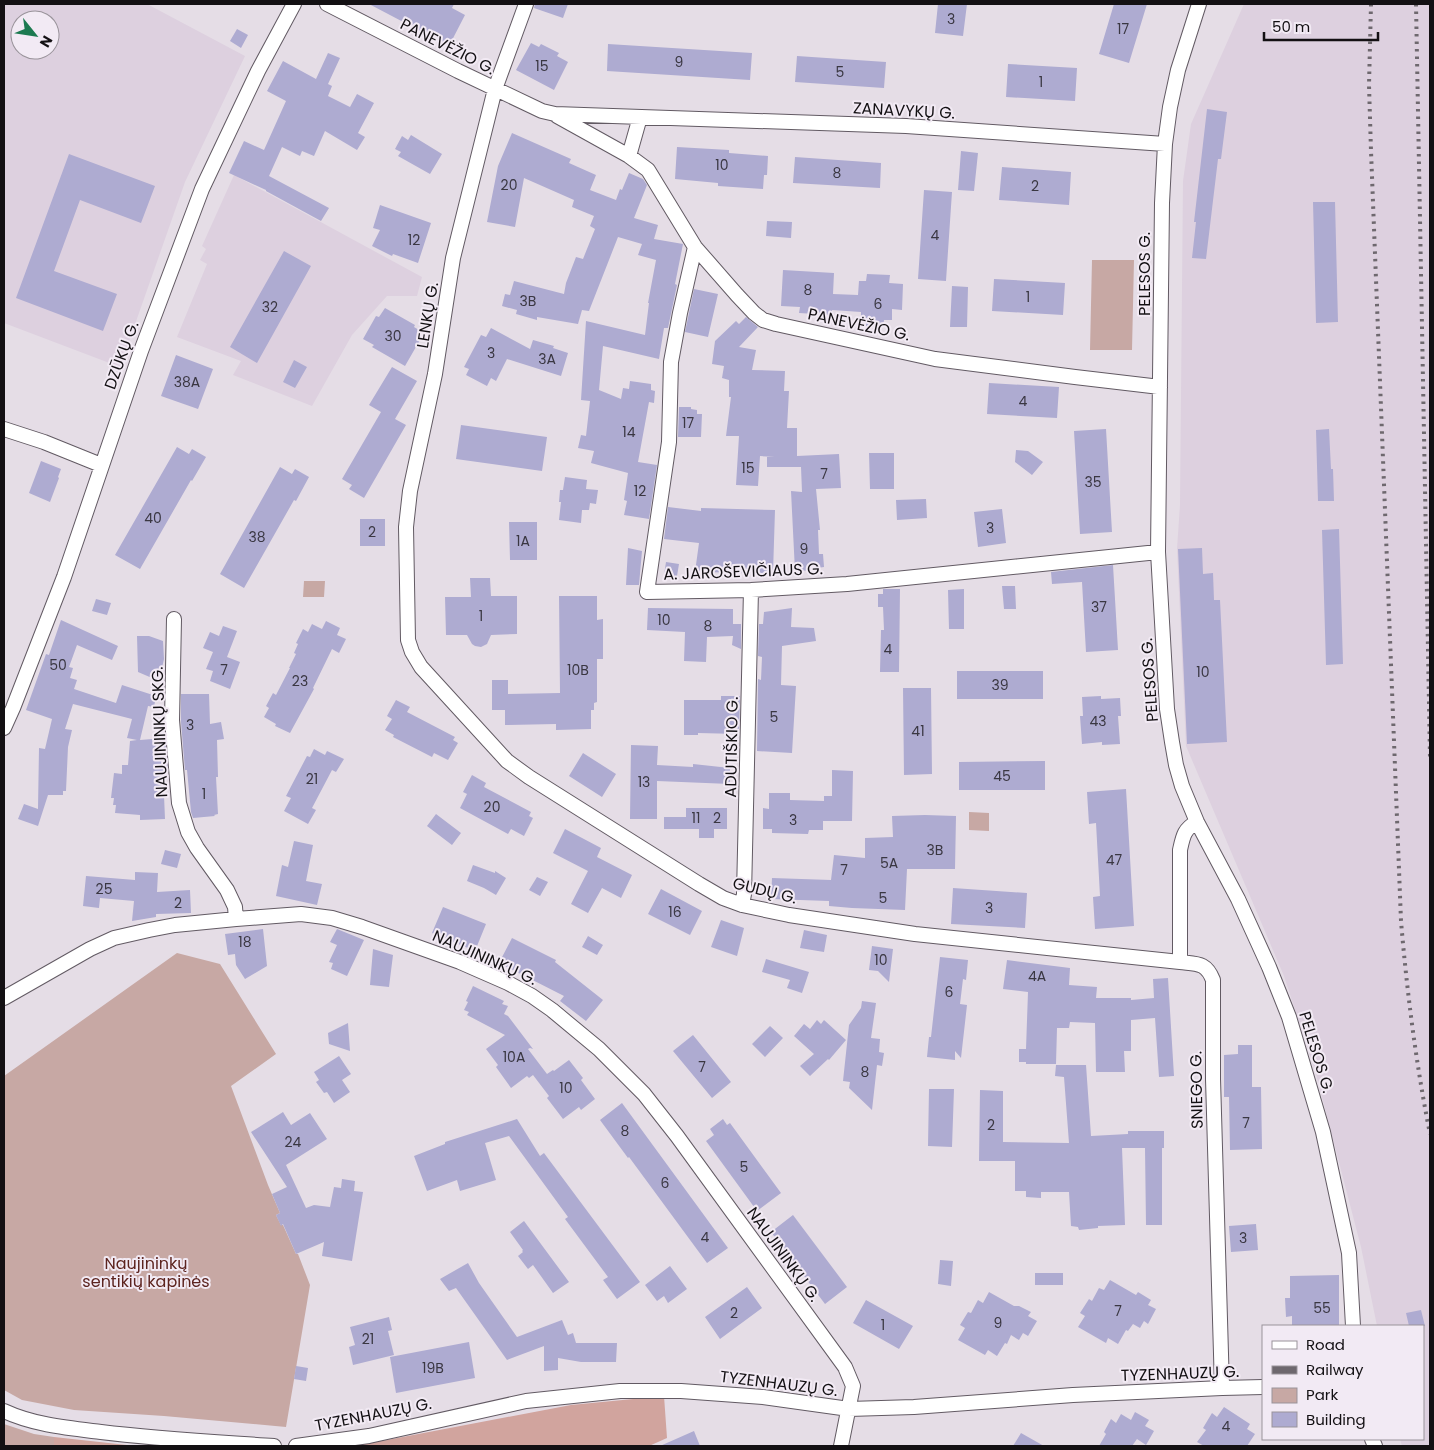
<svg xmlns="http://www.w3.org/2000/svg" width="1434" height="1450" viewBox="0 0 1434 1450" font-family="Poppins,sans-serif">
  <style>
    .built { fill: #ddd0df; fill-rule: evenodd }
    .green { fill: #c7a8a4 }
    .forest { fill: #d1a49e }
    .building { fill: #aeabd1 }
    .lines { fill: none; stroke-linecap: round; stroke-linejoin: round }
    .minor-casing { stroke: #625a63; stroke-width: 16 }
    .minor { stroke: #fff; stroke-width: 14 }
    .rail { stroke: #6e686e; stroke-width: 4; stroke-dasharray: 2.5 5; stroke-linecap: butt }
    .labels { text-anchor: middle; stroke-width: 4; stroke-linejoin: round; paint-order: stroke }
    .number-label { font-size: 14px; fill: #3a3742 }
    .street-label { font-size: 16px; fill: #131013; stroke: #f2eaf4 }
    .park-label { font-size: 16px; fill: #5c231e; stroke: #f2eaf4 }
  </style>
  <rect width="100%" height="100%" fill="#e5dde6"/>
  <path class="built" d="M4,4H147L245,56L185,182L120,367L4,323ZM20,20H50V50H20Z
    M1244,4H1430V1446H1402L1400,1439H1423V1326H1377L1361,1247L1316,1074L1284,976L1186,746L1177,549L1180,505L1183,181L1191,124Z
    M234,175L422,277L417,296H387L352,335L312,406L233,375L241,361L177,337L207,264L200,260L206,249L202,246Z"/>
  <path class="green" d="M1092,260H1134L1132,350H1090Z
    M304,581H325L324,597H303Z
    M969,812L989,813V831L969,830Z
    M177,953L220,964L276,1054L231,1086L268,1185L280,1213L276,1215L281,1225H283L296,1254H298L310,1285L286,1427L164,1416L74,1410L22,1400L4,1390V1076Z
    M4,1424L34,1434L54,1437V1446H4Z"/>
  <path class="forest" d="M664,1396L667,1438L649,1446H342L387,1440L571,1405Z
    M54,1437L136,1446H54Z"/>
  <path class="building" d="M369,4H454L452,8L465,15L449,46Z
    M535,4H568L563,18L534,8Z
    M938,4H967L963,36L935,33Z
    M1114,4H1147L1129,63L1099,54Z
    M237,29L248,35L241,48L230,41Z
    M531,43L539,47L541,44L559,53L557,56L568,62L554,90L516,70Z
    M608,44L752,53L750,80L607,71Z
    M328,53L340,58L328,84L332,86L328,96L350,107L357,94L374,103L358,133L365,137L357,150L325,131L314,156L302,151L300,156L282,147L269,176L329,208L321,221L266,191V190L229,173L244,141L264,150L286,101L267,91L283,61L316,79Z
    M797,56L886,62L884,88L795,82Z
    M1008,64L1077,68L1075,101L1006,97Z
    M1207,109L1227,112L1221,159H1218L1206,259L1192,258L1196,222H1194Z
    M512,133L571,159L569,163L596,175L590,190L616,200L620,189L622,190L629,173L643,179L647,185L634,218L658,225L654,239L683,244L675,284L677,285L668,328H664L659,359L603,346L599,390L621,399L623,388L629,389L630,381L651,384V390L655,391L654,403L649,402L638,462L657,465L649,519L624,515L627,501L624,500L628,473L591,463L594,451L578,448L581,435L586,436L590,401L581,400L586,321L645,335L649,303H648L656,260L638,255L642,244L618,237L589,311L582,310L578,324L537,317V320L516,314L517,310L502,306L505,294L510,295L514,281L564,294L566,283L576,257L583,259L595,229L590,226L594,216L572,207L574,200L524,178L515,227L487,222L498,166Z
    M411,135L442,154L430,174L398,156L401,152L395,149L402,136L408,140Z
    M677,147L729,150V153L768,156L767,175H764L763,189L718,186V183L675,179Z
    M961,151L978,153L974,191L958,190Z
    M69,154L155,186L141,223L80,200L54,271L117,294L103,331L16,298Z
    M795,157L881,163L880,188L793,183Z
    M1002,167L1071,172L1069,205L999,200Z
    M924,190L952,192L946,281L918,279Z
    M1313,202H1335L1338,322L1316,323Z
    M380,205L431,223L418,263L393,254L392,256L372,246L380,230L373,228Z
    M767,221L792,222L791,238L766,236Z
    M284,251L311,266L257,363L230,347Z
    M783,270L834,273L833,294L858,295L859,281H866L867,274L890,275L889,283L903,284L902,310L892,309V320H884L883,327L861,326V312L832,310V315L799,313L800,307L781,306Z
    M994,279L1065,283L1063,315L992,311Z
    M952,286L968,287L967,327H950Z
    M694,289L718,294L708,337L685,332Z
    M385,308L415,325L414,327L424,333L405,366L372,347L374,345L363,339L376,316L379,317Z
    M746,317L758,327L739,347L756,350L752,370L785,371L784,391H789L787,428H797V456L839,454L841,488L816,489L820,530H818L819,554H823L824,567L817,568V570L795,571L791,491L802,492L801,467H767V457H775L760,456L758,486L736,485L739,436H726L731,397H729V380L722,378L724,366L712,364L715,341L736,321L739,324Z
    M491,328L530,349L533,340L554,346L553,348L568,353L561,376L507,359L496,381L491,378L487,386L466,375L469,369L464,367L481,335L486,337Z
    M176,355L213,369L198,409L161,396Z
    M294,360L307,367L295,388L283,382Z
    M392,367L417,381L395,419L406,425L364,498L349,489L352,485L342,479L381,412L369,405Z
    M989,383L1059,387L1057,418L987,414Z
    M679,407H691V409L697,410V414H702L701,437H678Z
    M461,425L547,437L542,471L456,459Z
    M1106,429L1112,532L1080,534L1074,431Z
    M1329,429L1331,469H1333L1334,501H1318L1316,430Z
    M177,447L189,454L192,449L206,457L192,481L191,480L140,569L115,555Z
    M1016,450L1028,451L1043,462L1032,475L1015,462Z
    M869,453H894V489H870Z
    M41,461L61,469L58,477L59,478L50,502L29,493Z
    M280,467L292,474L295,469L309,477L296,501L294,500L244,588L220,574Z
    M565,477L587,480L586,489L598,490L596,504L590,503L589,510H582L581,523L559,520L561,502H559L560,490H563Z
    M926,499L927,518L897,520L896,500Z
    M668,507L701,511V508L775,510L773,573L695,572L699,543L664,539Z
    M1002,509L1006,543L978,547L974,512Z
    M360,519H385V546H360Z
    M509,522H537V560H510Z
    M1339,529L1343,664L1326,665L1322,530Z
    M628,548L642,551L639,585H626Z
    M1202,548L1203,574L1213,573L1214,600H1220L1227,742L1187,744L1178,549Z
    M666,562L679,564L677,576L664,575Z
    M1113,565L1118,650L1086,652L1082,582L1052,584L1051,572Z
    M470,578H490L491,596H517V634L491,635L487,644L481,647L475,646L472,644L467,635H446L445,597H471Z
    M1002,586H1015L1016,609H1004Z
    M883,589H900L899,672H880L881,630H884L883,607H878V594H883Z
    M964,589V629H949L948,590Z
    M559,596H597V620L603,619V659H597V702L594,703V710H591V729L556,730V724L505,725V710H492V680H508V694L560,693Z
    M96,599L111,603L107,615L92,611Z
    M648,608L733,609V624H741V649L732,645L733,636L707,637L706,662L684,661L685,632L647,630Z
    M792,608L791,627L814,628L816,641L782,646L781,685L796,686L792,753L757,751L758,679L761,680L762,657L758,656L759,624H763L764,612Z
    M61,620L118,646L112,660L77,645L69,667L73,668L70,678L77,680L74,689L116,703L122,685L156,696L154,707L148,706L140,740L165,738L168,772H163L165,819L140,820V815L115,813L116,805H113L114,798H111L114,773L122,774V765H128L130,741L137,740L127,738L132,719L73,704L65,729L72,730L68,747L66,791H63V795H48L38,826L18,819L24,804L38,809L39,748L45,749L52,719L26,710L46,654L49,655Z
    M326,621L340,628L337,635L346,639L339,653L332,649L313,688L314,689L290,733L275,726L276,724L264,717L269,708L266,706L273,693L276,695L290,668H289L296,654L294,653L298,644L296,643L303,629L308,632L312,624L322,629Z
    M223,626L237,631L227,657L240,662L230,689L210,681L213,671L206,669L213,652L203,648L210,632L219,636Z
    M137,636H149L163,641L164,659L159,681L138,672Z
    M957,671H1043V699H957Z
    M903,688H931L932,774L904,775Z
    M181,694H209L210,724L221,722L224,739L217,740L218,777H216L218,814L214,815L215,816L193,818L191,812L187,770H185L181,722Z
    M721,696H740L739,734L698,733V735H684V700H721Z
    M1101,696V699L1120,698L1121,716H1118L1120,744L1102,745V742L1082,744L1080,716H1083L1082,697Z
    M396,700L410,707L407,712L455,737L453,740L458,743L448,760L434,753L432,757L393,737L394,735L385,730L392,719L387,716Z
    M631,745L658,746L657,765L693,767V764L730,768V784L657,781V819H630Z
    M314,749L325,755L327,751L344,759L336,772L332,770L312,808L316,810L308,824L284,811L291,798L286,796L307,756L310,757Z
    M583,753L616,774L602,797L569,776Z
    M1045,761V790H959V762Z
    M832,770L853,771L852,821H823V830H809L808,834L772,833V829H763V808L769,809V793H790V800L824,801V796H832Z
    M472,775L486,783L484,787L531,812L529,816L533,818L524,836L511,829L508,834L460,808L467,794L463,792Z
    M1126,789L1134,926L1095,929L1093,897L1100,896L1096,823L1089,824L1087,792Z
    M686,808H727V829H714V838H699V829H664V817H686Z
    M436,814L461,833L452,845L427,826Z
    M925,815L956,816L955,869H907L905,910L852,908L829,906V901L771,899L772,878L831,880L834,855L865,858V838L893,837L892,816Z
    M565,829L601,848L597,857L632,875L621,898L602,888L588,913L571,904L588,871L553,853Z
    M294,841L313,845L306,881L322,884L317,905L276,896L282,865L288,867Z
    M165,850L181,854L177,868L161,864Z
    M473,865L495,873V871L506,878L496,895L484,888L467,881Z
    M135,872L158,873L157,892L190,890L191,913L156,914V917L132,921L134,901L100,898L99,908L83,906L86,876L135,880Z
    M537,877L548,882L540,896L529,890Z
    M953,888L1027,893L1025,928L951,924Z
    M661,889L702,911L690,935L648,914Z
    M443,907L486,924L475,951L432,933Z
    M721,920L744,928L737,956L711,947Z
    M263,929L267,966L245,979L236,965L235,954L228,955L225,934Z
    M337,929L364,940L347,976L331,969L333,963L329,962L337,945L330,942Z
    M804,930L827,935L824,952L800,948Z
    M588,936L603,945L597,955L582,947Z
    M512,938L556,960L555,962L603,1000L586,1021L560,1001L564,996L499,963Z
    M872,946L893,949L889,982L878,971L869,970Z
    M373,949L393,955L389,987L370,985Z
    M940,957L968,960L966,980L963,979L960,1004L967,1005L961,1058L955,1051V1060L927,1057L929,1037H931Z
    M766,959L809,972L802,993L787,988L790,980L762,972Z
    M1007,960L1070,968L1069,985L1097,987L1096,998H1131V1000L1154,998L1153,979L1168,978L1174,1076L1159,1077L1155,1018L1131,1020V1051H1124L1125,1072H1096L1095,1023L1070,1022L1069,1028H1057L1056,1064H1026V1062H1019V1049H1026L1028,992L1003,989Z
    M473,986L504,1001L502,1004L508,1006L504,1014L508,1016L533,1049L530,1048L528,1049L547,1074L553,1070L554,1071L569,1060L583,1078L581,1080L595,1099L581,1110L579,1107L563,1119L547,1098L549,1096L533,1075L529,1078L527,1076L511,1088L496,1067L498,1065L486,1049L505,1035L467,1015L469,1012L464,1010L468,1002L466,1001Z
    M862,1001L876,1003L871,1038L880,1039L879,1052L884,1053L882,1066L877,1065L872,1110L849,1088L850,1082L843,1081L849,1025L861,1008Z
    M817,1020L821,1024L824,1020L846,1040L829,1060L828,1059L810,1076L800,1066L814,1054L794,1036L804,1024L810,1029Z
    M348,1023L350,1051L329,1044L328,1033Z
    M770,1026L783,1038L765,1057L752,1044Z
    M693,1035L731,1082L712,1098L673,1051Z
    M1238,1045H1252V1087H1261L1262,1149L1230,1150L1229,1097H1224V1055L1238,1054Z
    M339,1056L351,1074L342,1080L350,1092L334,1103L327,1092L324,1093L316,1082L319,1080L314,1072Z
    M1056,1065H1086L1091,1136L1128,1134V1131H1164V1148H1162V1225H1146L1145,1148H1122L1125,1225L1098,1226V1228L1079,1230L1078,1227L1071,1226L1069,1192H1041V1198L1026,1197V1191H1015V1161H979L980,1090L1003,1091V1142L1069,1143L1064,1077L1055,1076Z
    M929,1089H954L952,1147L928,1146Z
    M622,1103L728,1248L707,1263L629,1157L628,1158L600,1120Z
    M283,1112L291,1125L310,1113L327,1139L286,1165L306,1208L314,1205L330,1207L334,1187L341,1188L342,1179L355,1181L354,1191L363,1192L352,1261L322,1256L324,1242L296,1254L283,1224L281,1226L276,1215L280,1213L272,1194L287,1187L251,1132Z
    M517,1119L540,1156L544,1153L640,1282L617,1299L603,1280L608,1277L565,1219L568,1217L509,1136L485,1143L496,1180L460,1191L457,1180L427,1191L414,1156L445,1144V1142Z
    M723,1119L727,1125L730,1123L781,1193L757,1211L706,1141L714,1135L710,1129Z
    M793,1215L847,1287L825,1304L771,1232Z
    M524,1221L569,1282L553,1293L533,1265L528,1269L518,1256L523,1252L522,1251L523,1250L510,1232Z
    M1256,1224L1258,1250L1231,1252L1229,1226Z
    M940,1260L953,1261L951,1286L938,1284Z
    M468,1263L479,1283L517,1337L562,1320L568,1335L573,1333L576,1343H617L616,1362H581L558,1358V1370L544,1371V1346L507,1360L456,1288L449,1291L440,1279Z
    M670,1266L687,1289L668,1303L664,1296L657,1301L645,1285Z
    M1035,1273H1063V1285H1035Z
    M1339,1275V1326H1292V1316L1286,1317L1285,1298H1290V1276Z
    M1110,1280L1136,1295L1138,1292L1151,1300L1148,1305L1156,1309L1148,1324L1144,1321L1140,1328L1133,1324L1128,1331L1126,1330L1118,1344L1108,1338L1106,1343L1078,1327L1085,1316L1080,1313L1089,1299L1092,1301L1099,1288L1104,1290Z
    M747,1287L762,1308L720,1339L705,1317Z
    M989,1292L1014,1306H1019L1031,1312L1028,1316L1037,1321L1028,1336L1023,1333L1019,1340L1011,1335L1007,1344L1005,1343L997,1356L988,1350L985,1355L958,1340L965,1328L960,1325L968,1312L971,1313L978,1300L983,1303Z
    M866,1300L913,1326L899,1349L853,1323Z
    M1421,1310L1425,1326H1409L1406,1313Z
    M389,1317L392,1330L388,1331L394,1355L353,1365L349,1347L355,1345L350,1327Z
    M469,1342L475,1378L396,1393L390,1357Z
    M296,1366L308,1368L306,1381L294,1379Z
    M1224,1407L1250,1424L1247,1429L1255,1434L1247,1446H1204L1197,1442L1206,1430L1203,1428L1212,1413L1217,1417Z
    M1135,1412L1149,1420L1145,1426L1154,1431L1146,1445L1137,1439L1132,1446H1099L1106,1434L1104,1432L1111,1419L1116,1423L1121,1414L1131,1420Z
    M694,1431L700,1446H660Z
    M1021,1433L1044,1446H1013Z"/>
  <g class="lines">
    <defs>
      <path id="minor" d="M327,4L458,71L542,111L555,114L906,126L1165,144
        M526,4L495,89L453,258L435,374L410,491L406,527L408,640L412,652L421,667L507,761L529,777L699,884L723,898L742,905L789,915L915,934L1180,962
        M1199,4L1178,70L1170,107L1165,144L1162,203L1158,552L1167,709L1172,742L1176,765L1182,786L1197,822L1238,899L1269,967L1289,1017L1323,1132L1349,1253L1353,1326
        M557,116L629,156L648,170L695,247L737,295L754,313L763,320L776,324L935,359L1075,377L1160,387
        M629,156L640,117
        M695,247L680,313L671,362L669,442L647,592L751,590L847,584L1158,552
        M4,429L44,442L101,465
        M174,619L172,720L179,803L188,832L197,848L227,890L235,907L236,919
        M4,728L13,708L64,577L141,351L202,189L258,71L294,4
        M1197,822C1184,829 1183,836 1180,850V962C1197,964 1206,962 1213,980V1079L1222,1388
        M742,905L744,894L751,590
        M4,998L90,949L114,938L149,930L175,925L236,919L301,914L332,918L362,927L460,962L508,983L532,996L552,1010L599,1049L644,1094L677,1136L845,1367L853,1386L841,1446
        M4,1411C34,1425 68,1428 101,1432C158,1439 216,1442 274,1446
        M1372,1439L1375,1446
        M296,1446L369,1436L526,1401L620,1391H681L763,1397L849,1409L914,1407L1073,1395L1222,1388L1263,1387"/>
    </defs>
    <use href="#minor" class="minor-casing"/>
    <use href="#minor" class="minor"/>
    <path class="rail" d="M1371,4L1369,85L1371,151L1401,921C1407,992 1416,1064 1430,1134
      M1416,4L1430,758"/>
  </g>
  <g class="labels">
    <g class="number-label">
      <text x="951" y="24">3</text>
      <text x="1123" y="34">17</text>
      <text x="679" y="67">9</text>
      <text x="542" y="71">15</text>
      <text x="840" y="77">5</text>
      <text x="1041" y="87">1</text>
      <text x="722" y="170">10</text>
      <text x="837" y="178">8</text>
      <text x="509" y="190">20</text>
      <text x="1035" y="191">2</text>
      <text x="935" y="240">4</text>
      <text x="414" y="245">12</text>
      <text x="808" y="295">8</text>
      <text x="1028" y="302">1</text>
      <text x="528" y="306">3B</text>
      <text x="878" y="309">6</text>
      <text x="270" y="312">32</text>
      <text x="393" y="341">30</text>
      <text x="491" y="358">3</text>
      <text x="547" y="364">3A</text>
      <text x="187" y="387">38A</text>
      <text x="1023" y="406">4</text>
      <text x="688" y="428">17</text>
      <text x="629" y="437">14</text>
      <text x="748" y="473">15</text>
      <text x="824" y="479">7</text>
      <text x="1093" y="487">35</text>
      <text x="640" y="496">12</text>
      <text x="153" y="523">40</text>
      <text x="990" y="533">3</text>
      <text x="372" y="537">2</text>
      <text x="257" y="542">38</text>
      <text x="523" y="546">1A</text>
      <text x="804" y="554">9</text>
      <text x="1099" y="612">37</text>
      <text x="481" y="621">1</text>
      <text x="664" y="625">10</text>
      <text x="708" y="631">8</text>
      <text x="888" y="654">4</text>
      <text x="58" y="670">50</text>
      <text x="224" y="675">7</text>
      <text x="578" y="675">10B</text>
      <text x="1203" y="677">10</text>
      <text x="300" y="686">23</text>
      <text x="1000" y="690">39</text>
      <text x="774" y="722">5</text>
      <text x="1098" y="726">43</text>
      <text x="190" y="730">3</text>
      <text x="918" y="736">41</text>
      <text x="1002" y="781">45</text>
      <text x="312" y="784">21</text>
      <text x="644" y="787">13</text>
      <text x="204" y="799">1</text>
      <text x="492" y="812">20</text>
      <text x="696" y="823">11</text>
      <text x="717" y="823">2</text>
      <text x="793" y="825">3</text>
      <text x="935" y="855">3B</text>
      <text x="1114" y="865">47</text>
      <text x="889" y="868">5A</text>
      <text x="844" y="875">7</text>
      <text x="104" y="894">25</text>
      <text x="883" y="903">5</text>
      <text x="178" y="908">2</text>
      <text x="989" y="913">3</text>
      <text x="675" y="917">16</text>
      <text x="245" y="947">18</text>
      <text x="881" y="965">10</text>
      <text x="1037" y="981">4A</text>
      <text x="949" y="997">6</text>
      <text x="514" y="1062">10A</text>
      <text x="702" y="1072">7</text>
      <text x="865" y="1077">8</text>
      <text x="566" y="1093">10</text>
      <text x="1246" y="1128">7</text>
      <text x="991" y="1130">2</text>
      <text x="625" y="1136">8</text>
      <text x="293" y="1147">24</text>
      <text x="744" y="1172">5</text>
      <text x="665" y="1188">6</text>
      <text x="705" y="1242">4</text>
      <text x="1243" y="1243">3</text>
      <text x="1322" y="1313">55</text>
      <text x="1118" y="1316">7</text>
      <text x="734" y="1318">2</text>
      <text x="998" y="1328">9</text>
      <text x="883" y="1330">1</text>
      <text x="368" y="1344">21</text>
      <text x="433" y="1373">19B</text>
      <text x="1226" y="1431">4</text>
    </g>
    <g class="street-label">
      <text transform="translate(448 46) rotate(27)" y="6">PANEVĖŽIO G.</text>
      <text transform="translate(904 110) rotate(3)" y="6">ZANAVYKŲ G.</text>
      <text transform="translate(1144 274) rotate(-90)" y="6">PELESOS G.</text>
      <text transform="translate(427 315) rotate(-81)" y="6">LENKŲ G.</text>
      <text transform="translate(859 324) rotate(12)" y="6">PANEVĖŽIO G.</text>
      <text transform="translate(121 355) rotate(-70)" y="6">DZŪKŲ G.</text>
      <text transform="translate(743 571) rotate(-2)" y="6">A. JAROŠEVIČIAUS G.</text>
      <text transform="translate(1149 680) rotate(-94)" y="6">PELESOS G.</text>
      <text transform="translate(159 732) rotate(-92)" y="6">NAUJININKŲ SKG.</text>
      <text transform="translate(731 747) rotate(-89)" y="6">ADUTIŠKIO G.</text>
      <text transform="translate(765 890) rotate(14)" y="6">GUDŲ G.</text>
      <text transform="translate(485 957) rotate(24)" y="6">NAUJININKŲ G.</text>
      <text transform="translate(1317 1052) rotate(73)" y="6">PELESOS G.</text>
      <text transform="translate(1196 1090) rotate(-91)" y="6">SNIEGO G.</text>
      <text transform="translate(784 1254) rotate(54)" y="6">NAUJININKŲ G.</text>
      <text transform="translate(1180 1373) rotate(-2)" y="6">TYZENHAUZŲ G.</text>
      <text transform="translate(779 1383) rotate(7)" y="6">TYZENHAUZŲ G.</text>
      <text transform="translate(373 1414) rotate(-11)" y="6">TYZENHAUZŲ G.</text>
    </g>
    <g class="park-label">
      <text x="146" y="1269">Naujininkų<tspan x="146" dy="18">sentikių kapinės</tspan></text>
    </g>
  </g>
  <rect width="1434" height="1450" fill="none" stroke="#131013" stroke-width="10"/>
  <rect x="1262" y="1325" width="162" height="115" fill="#f2eaf4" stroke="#99939a"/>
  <rect x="1272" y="1341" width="25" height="8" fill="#ffffff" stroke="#99939a"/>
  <text x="1306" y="1350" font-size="15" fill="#131013">Road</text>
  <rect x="1272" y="1366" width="25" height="8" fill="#6e686e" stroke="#99939a"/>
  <text x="1306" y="1375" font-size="15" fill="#131013">Railway</text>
  <rect x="1272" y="1388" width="25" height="15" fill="#c7a8a4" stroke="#99939a"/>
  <text x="1306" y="1400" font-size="15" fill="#131013">Park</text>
  <rect x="1272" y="1412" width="25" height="15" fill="#aeabd1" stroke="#99939a"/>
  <text x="1306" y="1425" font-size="15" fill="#131013">Building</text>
  <g transform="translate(35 35) rotate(120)"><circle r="24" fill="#f2eaf4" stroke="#99939a"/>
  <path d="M0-4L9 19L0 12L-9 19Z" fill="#1c7a50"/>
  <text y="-8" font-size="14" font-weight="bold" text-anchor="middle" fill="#131013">N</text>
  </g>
  <path d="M1264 32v8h114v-8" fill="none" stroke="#131013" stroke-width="2.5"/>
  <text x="1272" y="32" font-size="15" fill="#131013" stroke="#f2eaf4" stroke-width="4" paint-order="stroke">50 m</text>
</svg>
